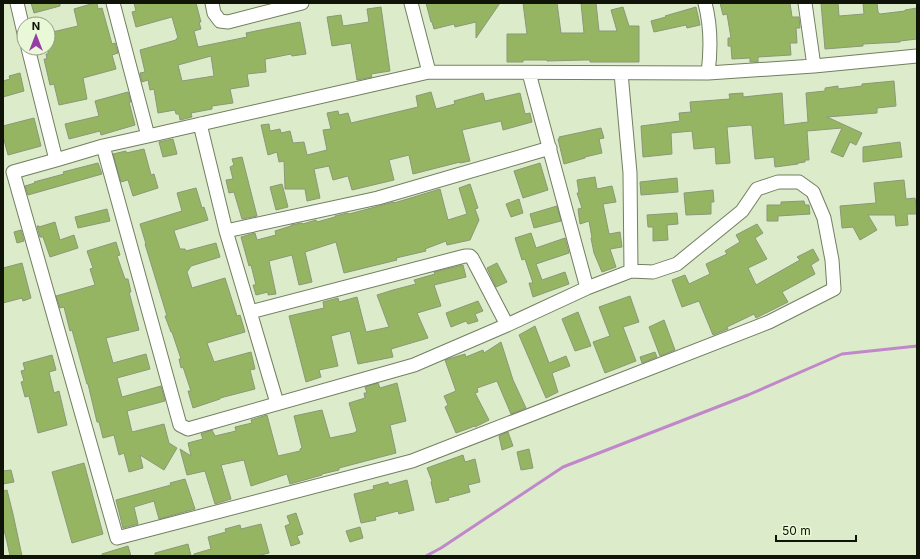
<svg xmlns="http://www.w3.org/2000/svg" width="920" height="559" viewBox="0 0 920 559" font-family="Inter,sans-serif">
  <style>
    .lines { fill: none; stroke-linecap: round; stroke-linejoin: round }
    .stream { stroke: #c187cb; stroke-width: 3 }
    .building { fill: #95b562; stroke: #8a9878; fill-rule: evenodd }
    .minor-casing { stroke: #727f60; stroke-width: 15 }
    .minor { stroke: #fff; stroke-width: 13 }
  </style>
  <rect width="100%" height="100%" fill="#dcebc9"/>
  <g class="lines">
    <path class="stream" d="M426,556L441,548L563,467L748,395L842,354L917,346"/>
  </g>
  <path class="building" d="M31,3H60V6L34,13Z
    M94,3H97L98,9L102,8L112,44L115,43L118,53L112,55L116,69L83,78L87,99L59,105L54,84L50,85L44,59H47L46,54H48V33L78,26L74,9Z
    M134,3H196L201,22H199L201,29L194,31L198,47L247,37L246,33L300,22L306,54L292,56L291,54L266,59H265L266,72L247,74L249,86L230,89L233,103L212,106V109L191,113L192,117L180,120L179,114H176L175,110L158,113L154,89L150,90L148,80L142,82L140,73L145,72L140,50L176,40V39L178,38L172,17L136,27L132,12L136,11ZM211,56L214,76L182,81L178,65Z
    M426,3H500L476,38V22L455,27L454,24L434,29L432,22H431Z
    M523,3H557L561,33H584L581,3H596L599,31H617L611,10L623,7L629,26H639V62H590V60H584L547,61V60H523V62H507V34H527Z
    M720,3H790L792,17H799L800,28H796L797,43H790L791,55L758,57V62H750V58L732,59L731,46H728V38H731L727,14L723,15Z
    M821,3H838L839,16L864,14L863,3H877L878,12L880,14L905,11V10L917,8V39L900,41V42L863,44V46L825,49Z
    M381,7L390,71L371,74L372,77L357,80L351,43L332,46L327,17L341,15L343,26L369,22L367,9Z
    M696,7L700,25L687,28L686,25L654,32L651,21L666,17L665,16Z
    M20,73L24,91L3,97V81L10,79L9,76Z
    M894,81L896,106L877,108V113L827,117L862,133L856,145L850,142L843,157L831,152L842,128L807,131L809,160H805V162L798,163V164L775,167L774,157L755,159L752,126L750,125L727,127L730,163L716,164L715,147L694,149L692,131L671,133L672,154L643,157L641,126L680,121L679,113L691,112L690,102L730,99L729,94L743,93V97L782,93L784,125L808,122L806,93L825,91V88L838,86V89L862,86V84Z
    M128,92L131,102H129L135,125L101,135L100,131L69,139L65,124L99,116L95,101Z
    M431,92L436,109L455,104L454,101L483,93L485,101L520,93L525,114L530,113L532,122L503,130L501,121L462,130L470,161L460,163V162L413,174L409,155L389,160L394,180L352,190L348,176L333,180L329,166L314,169L320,198L307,201L305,189H285L284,161L279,162L277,152L268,155L261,125L269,124L270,131L280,129L281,133L290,131L293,143L304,142L307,155L327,150L323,130L331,129L327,113L338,111L339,115L348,113L351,123L418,107L416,96Z
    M34,118L41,146L8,155L3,136V126Z
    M601,128L604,138L599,139L602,153L585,157V158L564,164L558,139H560L559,137Z
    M173,139L177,154L163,157L159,142Z
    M900,142L902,157L863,162V147Z
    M144,149L151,175L154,174L158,188L133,196L128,180L121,182L113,154L126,151V153Z
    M242,157L257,216L242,219L234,192L229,193L226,180L233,179L230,167L234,165L232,159Z
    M98,163L102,174L28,195L25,186L35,183L34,182L64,174L63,172Z
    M540,163L548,190L523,198L514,171Z
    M595,177L597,189L612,186L616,202L603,204L609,234L620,232L622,247L610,249L616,267L602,272L594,253L591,238H592L589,221L580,224L578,209L582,208L577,193H579L577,180Z
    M677,178L678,192L641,195L640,182Z
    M904,180L906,199L915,198L917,214H907L908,225L896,226L895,215H868L877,230L860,240L853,227L842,228L840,206L876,203L874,183Z
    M282,184L288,207L276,210L270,187Z
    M470,184L478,208L475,209L479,220L470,240L447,245L446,241L425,249L426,251L396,258L397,260L344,273L336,242L305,252L312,282L299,285L292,255L269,261L276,294L268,295V292L256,295L253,285H256L251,265L249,266L241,237L255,233L257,240L276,235L275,231L291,226V225L302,223L303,224L316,220L317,222L335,217V216L348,213L349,214L394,202V203L440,189L448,220L467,214L459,188Z
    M196,188L202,208L204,207L208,220L175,230L174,231L180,249H185L186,251L216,243L220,257L191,266L187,272L192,288L225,278L237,316L240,315L245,332L207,343L214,362L251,352L255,369L250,370L255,389L220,398V399L193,408L188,391H191L183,367L181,368L179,359H181L172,332H171L165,316H167L145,244H146L140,224L182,211L177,193Z
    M713,190L714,202H711V214L686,215L684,193Z
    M519,199L523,213L511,217L506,204Z
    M804,201L805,205H809L810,214L778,216V221H767V205H781V202Z
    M557,206L561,221L534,228L530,214Z
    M107,209L110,221L78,228L75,217Z
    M677,213L678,224L667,225L668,240L653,241V227H648L647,215Z
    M55,222L60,240L74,235L78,248L50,257L43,237H40L37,226H39V227Z
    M757,224L763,233L755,238L767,259L748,268L756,285L800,260L797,257L813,249L819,260L811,265L815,274L782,292L788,302L756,318L754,314L727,327L728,329L713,335L699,301L682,307L672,280L685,275L689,284L710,274L706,264L727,254L725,251L740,242L736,235Z
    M21,230L24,241L17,243L14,232Z
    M531,233L536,248L565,238L569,253L536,264L542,280L565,272L569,284L533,297L529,283H533L525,259L522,260L515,238Z
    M116,242L120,255L117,256L125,279H128L131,292H129L139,330L106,338L113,363L146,354L150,369L117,378L122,397L161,386L165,401L127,411L132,432L164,424L169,443L177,448L164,470L140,455L143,468L129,472L124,453L119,455L114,435L103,438L99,422H97L88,384H87L72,330L70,331L64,307L60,308L56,296L95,285L90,269L93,268L87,251Z
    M22,263L31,298L23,301L22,298L3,303V268Z
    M497,263L507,282L496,287L487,268Z
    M463,265L466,277L434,285L441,306L417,313L428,338L391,349L393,357L358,364L350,331L331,336L338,366L319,370L321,377L306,382L289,316L324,308L323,302L338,298L339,302L357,297L366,332L389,327L377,295L393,290L416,284L414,280L435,274L434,272Z
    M630,296L639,322L623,327L636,361L605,373L593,342L610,336L599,307Z
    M478,301L483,311L475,314L478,321L468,324L466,321L451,327L446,313Z
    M578,312L591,346L575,351L562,319Z
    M664,320L675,350L660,356L649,327Z
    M535,326L549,363L566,356L570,366L552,373L558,392L546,398L519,335Z
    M501,342L513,380L526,408L511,414L497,381L477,388L478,392L475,393L489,420L475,427V426L456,433L445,407L448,405L444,396L456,391L445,360L465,354L466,357L483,350L484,353Z
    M655,352L657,357L642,363L640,357Z
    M52,355L56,370L49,372L54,393L59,391L67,425L38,433L29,396L25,397L21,382L24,381L21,371L25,370L23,363Z
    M378,383L380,388L397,383L406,421L390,425L396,453L339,468V470L322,474V475L290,484L287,474L251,486L244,460L221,465L231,499L215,504L205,471L187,475L180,449L191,456L188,443L203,439L201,434L212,430L215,436L236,431L235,427L252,423L251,420L267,415L278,456L300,451V449L302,448L294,416L322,410L330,438L354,433L357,431L349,403L365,398L364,393H367L365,387Z
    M508,432L513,446L502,450L499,436Z
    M529,449L533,468L521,470L517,452Z
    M463,455L465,462L475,459L480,482L468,485L470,492L448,498L449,500L436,503L431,482L432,481L427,468Z
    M84,463L103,534L72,543L52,472Z
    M11,470L14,482L3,484V471Z
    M185,479L195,509L159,519L154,501L134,507L138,524L123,528L116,500L171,485L170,483Z
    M407,480L414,510L399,514L398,511L375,517L376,520L361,523L354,494L374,489L373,486L388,482L389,485Z
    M7,490L13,514L22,556H10L7,542L3,526V491Z
    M296,513L303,534L297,536L300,543L291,546L285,526L290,524L287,516Z
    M261,524L269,553L256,556H194V554L211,549L208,537L226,532L225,529L240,525L241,529Z
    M360,527L363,538L350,542L346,531Z
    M188,544L191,556H155V553Z
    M128,546L131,556H102V554Z"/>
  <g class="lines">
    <defs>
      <path id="minor" d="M17,3L24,33
        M212,3L214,13L220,21L228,22L302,3
        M411,3L429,72
        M705,3C711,26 711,50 708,73
        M28,48L56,160L103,146L148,136L113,3
        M814,66L917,56
        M529,73L587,288
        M200,124L226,231L277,403
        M148,136L429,72L708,73L814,66L805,3
        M103,146L180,425L188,429L414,365L507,325L587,288L631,271L630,173L621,73
        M56,160L13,172L117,538L412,461L769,322L834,289L832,260L824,218L813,192L799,182H778L757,189L742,211L677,264L653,272L631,271
        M226,231L378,198L550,148
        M250,312L465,256H470L472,258L507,325"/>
    </defs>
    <use href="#minor" class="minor-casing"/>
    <use href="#minor" class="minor"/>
  </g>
  <rect width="920" height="559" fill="none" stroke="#0f1308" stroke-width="8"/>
  <g transform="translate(36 36)"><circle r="19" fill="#e9f8d6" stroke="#929c84"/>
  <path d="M0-3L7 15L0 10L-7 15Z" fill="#983da7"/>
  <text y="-6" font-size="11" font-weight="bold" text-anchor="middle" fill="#0f1308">N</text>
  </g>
  <path d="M776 535v6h80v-6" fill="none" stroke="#0f1308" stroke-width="2"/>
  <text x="782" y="535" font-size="12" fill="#0f1308" stroke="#e9f8d6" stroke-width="3" paint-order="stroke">50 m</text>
</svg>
